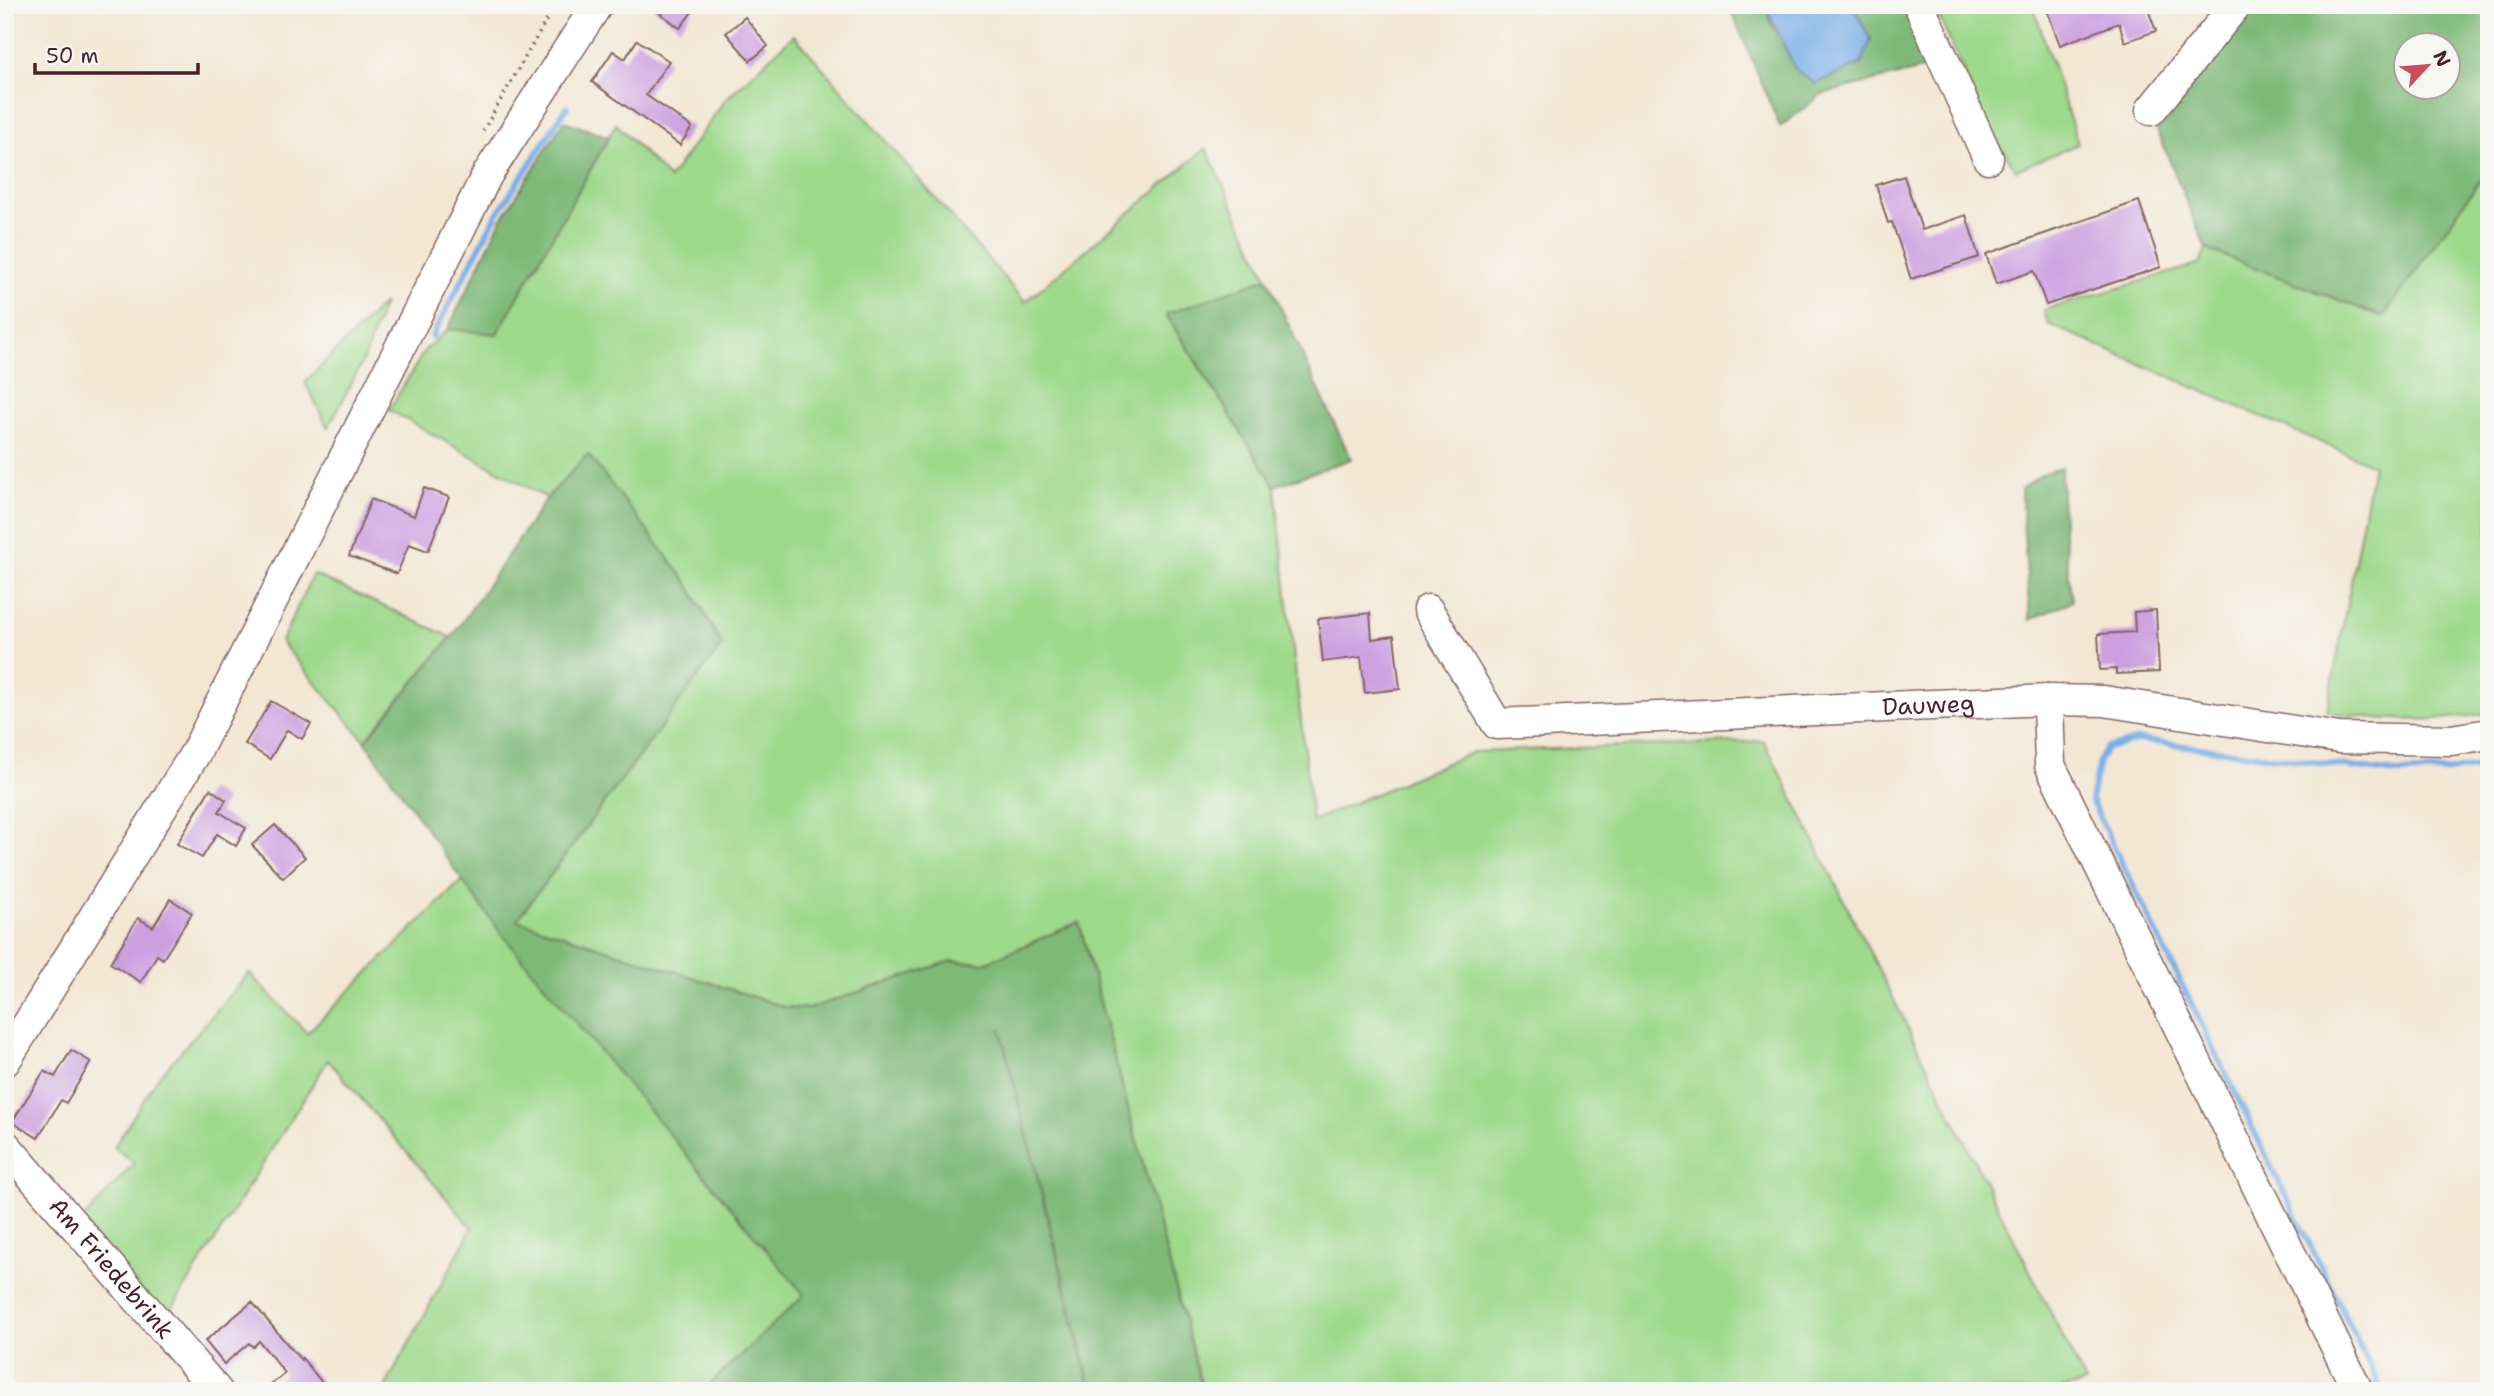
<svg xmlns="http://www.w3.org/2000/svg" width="2494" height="1396" viewBox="0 0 2494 1396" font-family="'Shantell Sans',sans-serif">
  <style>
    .green { fill: #9ed98c; stroke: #747c5c; stroke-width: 2 }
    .forest { fill: #7eb978; stroke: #646c52; stroke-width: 2; fill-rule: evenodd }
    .water { fill: #7aaee7; stroke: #626689; stroke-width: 2 }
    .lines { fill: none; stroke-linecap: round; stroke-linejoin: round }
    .stream { stroke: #7aaee7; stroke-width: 6 }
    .building { fill: #cc9fe1 }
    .minor-casing { stroke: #856566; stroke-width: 33 }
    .path { stroke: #856566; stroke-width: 3.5; stroke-dasharray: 2 5; stroke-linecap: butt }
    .minor { stroke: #fff; stroke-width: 30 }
    .labels { text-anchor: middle; stroke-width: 7; stroke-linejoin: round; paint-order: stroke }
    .street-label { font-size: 24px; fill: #4a1f2b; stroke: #f6f6f2 }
  </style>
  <rect width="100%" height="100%" fill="#f6f6f2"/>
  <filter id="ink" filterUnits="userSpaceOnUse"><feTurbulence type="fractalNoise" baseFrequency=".0143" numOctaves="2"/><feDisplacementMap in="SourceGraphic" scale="14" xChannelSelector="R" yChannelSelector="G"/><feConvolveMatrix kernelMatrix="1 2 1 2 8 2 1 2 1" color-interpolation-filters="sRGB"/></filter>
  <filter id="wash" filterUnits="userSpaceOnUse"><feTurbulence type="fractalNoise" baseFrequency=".00686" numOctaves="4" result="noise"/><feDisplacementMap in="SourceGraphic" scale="28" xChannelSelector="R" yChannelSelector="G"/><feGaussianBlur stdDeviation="1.57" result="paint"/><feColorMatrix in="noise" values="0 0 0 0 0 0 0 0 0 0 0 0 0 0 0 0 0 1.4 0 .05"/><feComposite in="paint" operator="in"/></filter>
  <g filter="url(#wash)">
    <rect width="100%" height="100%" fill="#f3e7d3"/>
    <path class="green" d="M1934,5H2033L2078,144L2016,170L1986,123Z
      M794,35L1025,302L1206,148L1267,278L1166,315L1275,486L1312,821L1473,752L1764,741L2086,1383L2052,1391H1203L1079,922L984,963L951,961L808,1009L784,1007L517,920L722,645L687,582L588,455L547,498L389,410L425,350L448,329L497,334L616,124L669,179L726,99Z
      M2489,168V713C2437,722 2378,722 2327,711L2373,465L2048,324L2044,310L2200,264L2206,249L2383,317Z
      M384,303L365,357L328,428L305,382Z
      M313,574L451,637L365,741L281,642Z
      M462,880L504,937L805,1295L703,1391H383L472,1228L328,1060L166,1318L81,1222L134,1163L114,1147L156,1080L249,973L307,1033Z"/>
    <path class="forest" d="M1729,5H1765L1771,23L1815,84L1831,77L1871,40L1852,5H1907L1934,66L1822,94L1780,127Z
      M2252,5H2489V168L2383,317L2206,249L2155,125ZM2406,46H2448V88H2406Z
      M564,121L609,137L497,334L448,329L501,220Z
      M1267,278L1351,459L1275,486L1166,314Z
      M588,454L687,582L722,645L517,920L784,1007L808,1009L951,961L985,963L1079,922L1203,1391H1092L1000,1028L1091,1391H703L804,1295L504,937L462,880L365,741L452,637L547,498Z
      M2061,468L2063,527L2072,601L2030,620L2021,489L2044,473Z"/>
    <path class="water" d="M1765,5H1852L1871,40L1861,64L1815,84L1795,69Z"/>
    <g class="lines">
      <path class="stream" d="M432,337L497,214L567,107
        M2382,1391L2091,800L2099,761L2107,748L2140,740L2397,773L2449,771L2489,766"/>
    </g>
    <g id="blocks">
      <path class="building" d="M649,5H697L680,28Z
        M2045,5H2162V7L2149,12L2156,31L2125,42L2119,23L2060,45Z
        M745,17L768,46L750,61L726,33Z
        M637,40L669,61L646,95L692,127L680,145L592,82L613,51L625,59Z
        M1904,176L1922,230L1966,215L1979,257L1911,279L1892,222L1888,223L1876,185Z
        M2139,201L2161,267L2046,305L2034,271L1996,284L1986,254Z
        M424,488L449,497L428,551L409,544L397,574L349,556L371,499L414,516Z
        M2156,610L2159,672L2116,674V669L2100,670L2098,634L2135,632L2134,612Z
        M1370,613L1372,639L1394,636L1400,689L1365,693L1361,657L1323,662L1318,619Z
        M271,701L311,724L302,739L287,730L270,759L245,744Z
        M210,789L226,800L219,812L246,828L236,846L217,834L202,858L177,844Z
        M275,825L305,857L283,878L252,845Z
        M170,899L192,913L163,959L157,955L141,982L110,963L138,918L153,927Z
        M71,1050L91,1062L66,1103L61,1100L38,1138L12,1122L44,1071L55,1077Z
        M252,1302L288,1345L301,1360L302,1358L329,1391H263L285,1373L259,1341L253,1347L249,1343L224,1364L205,1341Z"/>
    </g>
  </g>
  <g filter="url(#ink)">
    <use href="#blocks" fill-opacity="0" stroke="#856566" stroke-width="2"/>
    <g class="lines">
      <defs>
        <g id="minor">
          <path d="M1919,5L1988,158"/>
          <path d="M2151,110L2236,5"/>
          <path id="s1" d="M1428,610L1497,724L2048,700L2104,701L2339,738L2451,740L2489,734"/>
          <path d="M2048,700L2050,765L2358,1391"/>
          <path d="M5,1061L196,752L487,175L597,5"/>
          <path id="s2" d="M5,1145L217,1391"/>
        </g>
      </defs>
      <use href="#minor" class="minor-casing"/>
      <path class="path" d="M483,131L555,5"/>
      <use href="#minor" class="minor"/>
    </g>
  </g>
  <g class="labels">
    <g class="street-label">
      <text dy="8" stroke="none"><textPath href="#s1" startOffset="565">Dauweg</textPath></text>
      <text dy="8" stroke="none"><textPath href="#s2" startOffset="163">Am Friedebrink</textPath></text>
    </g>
  </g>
  <rect width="2494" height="1396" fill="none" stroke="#f6f6f2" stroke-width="28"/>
  <g transform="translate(2427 66) rotate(64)"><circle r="33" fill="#f6f6f2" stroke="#b1a0a2" stroke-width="2"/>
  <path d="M0-5L12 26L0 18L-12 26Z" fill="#d1495b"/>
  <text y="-10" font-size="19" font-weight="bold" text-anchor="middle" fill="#4a1f2b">N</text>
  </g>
  <path d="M35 63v10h163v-10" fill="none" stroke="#4a1f2b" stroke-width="3.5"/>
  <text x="46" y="63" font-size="21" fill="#4a1f2b" stroke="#f6f6f2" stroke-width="5" paint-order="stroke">50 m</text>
</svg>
